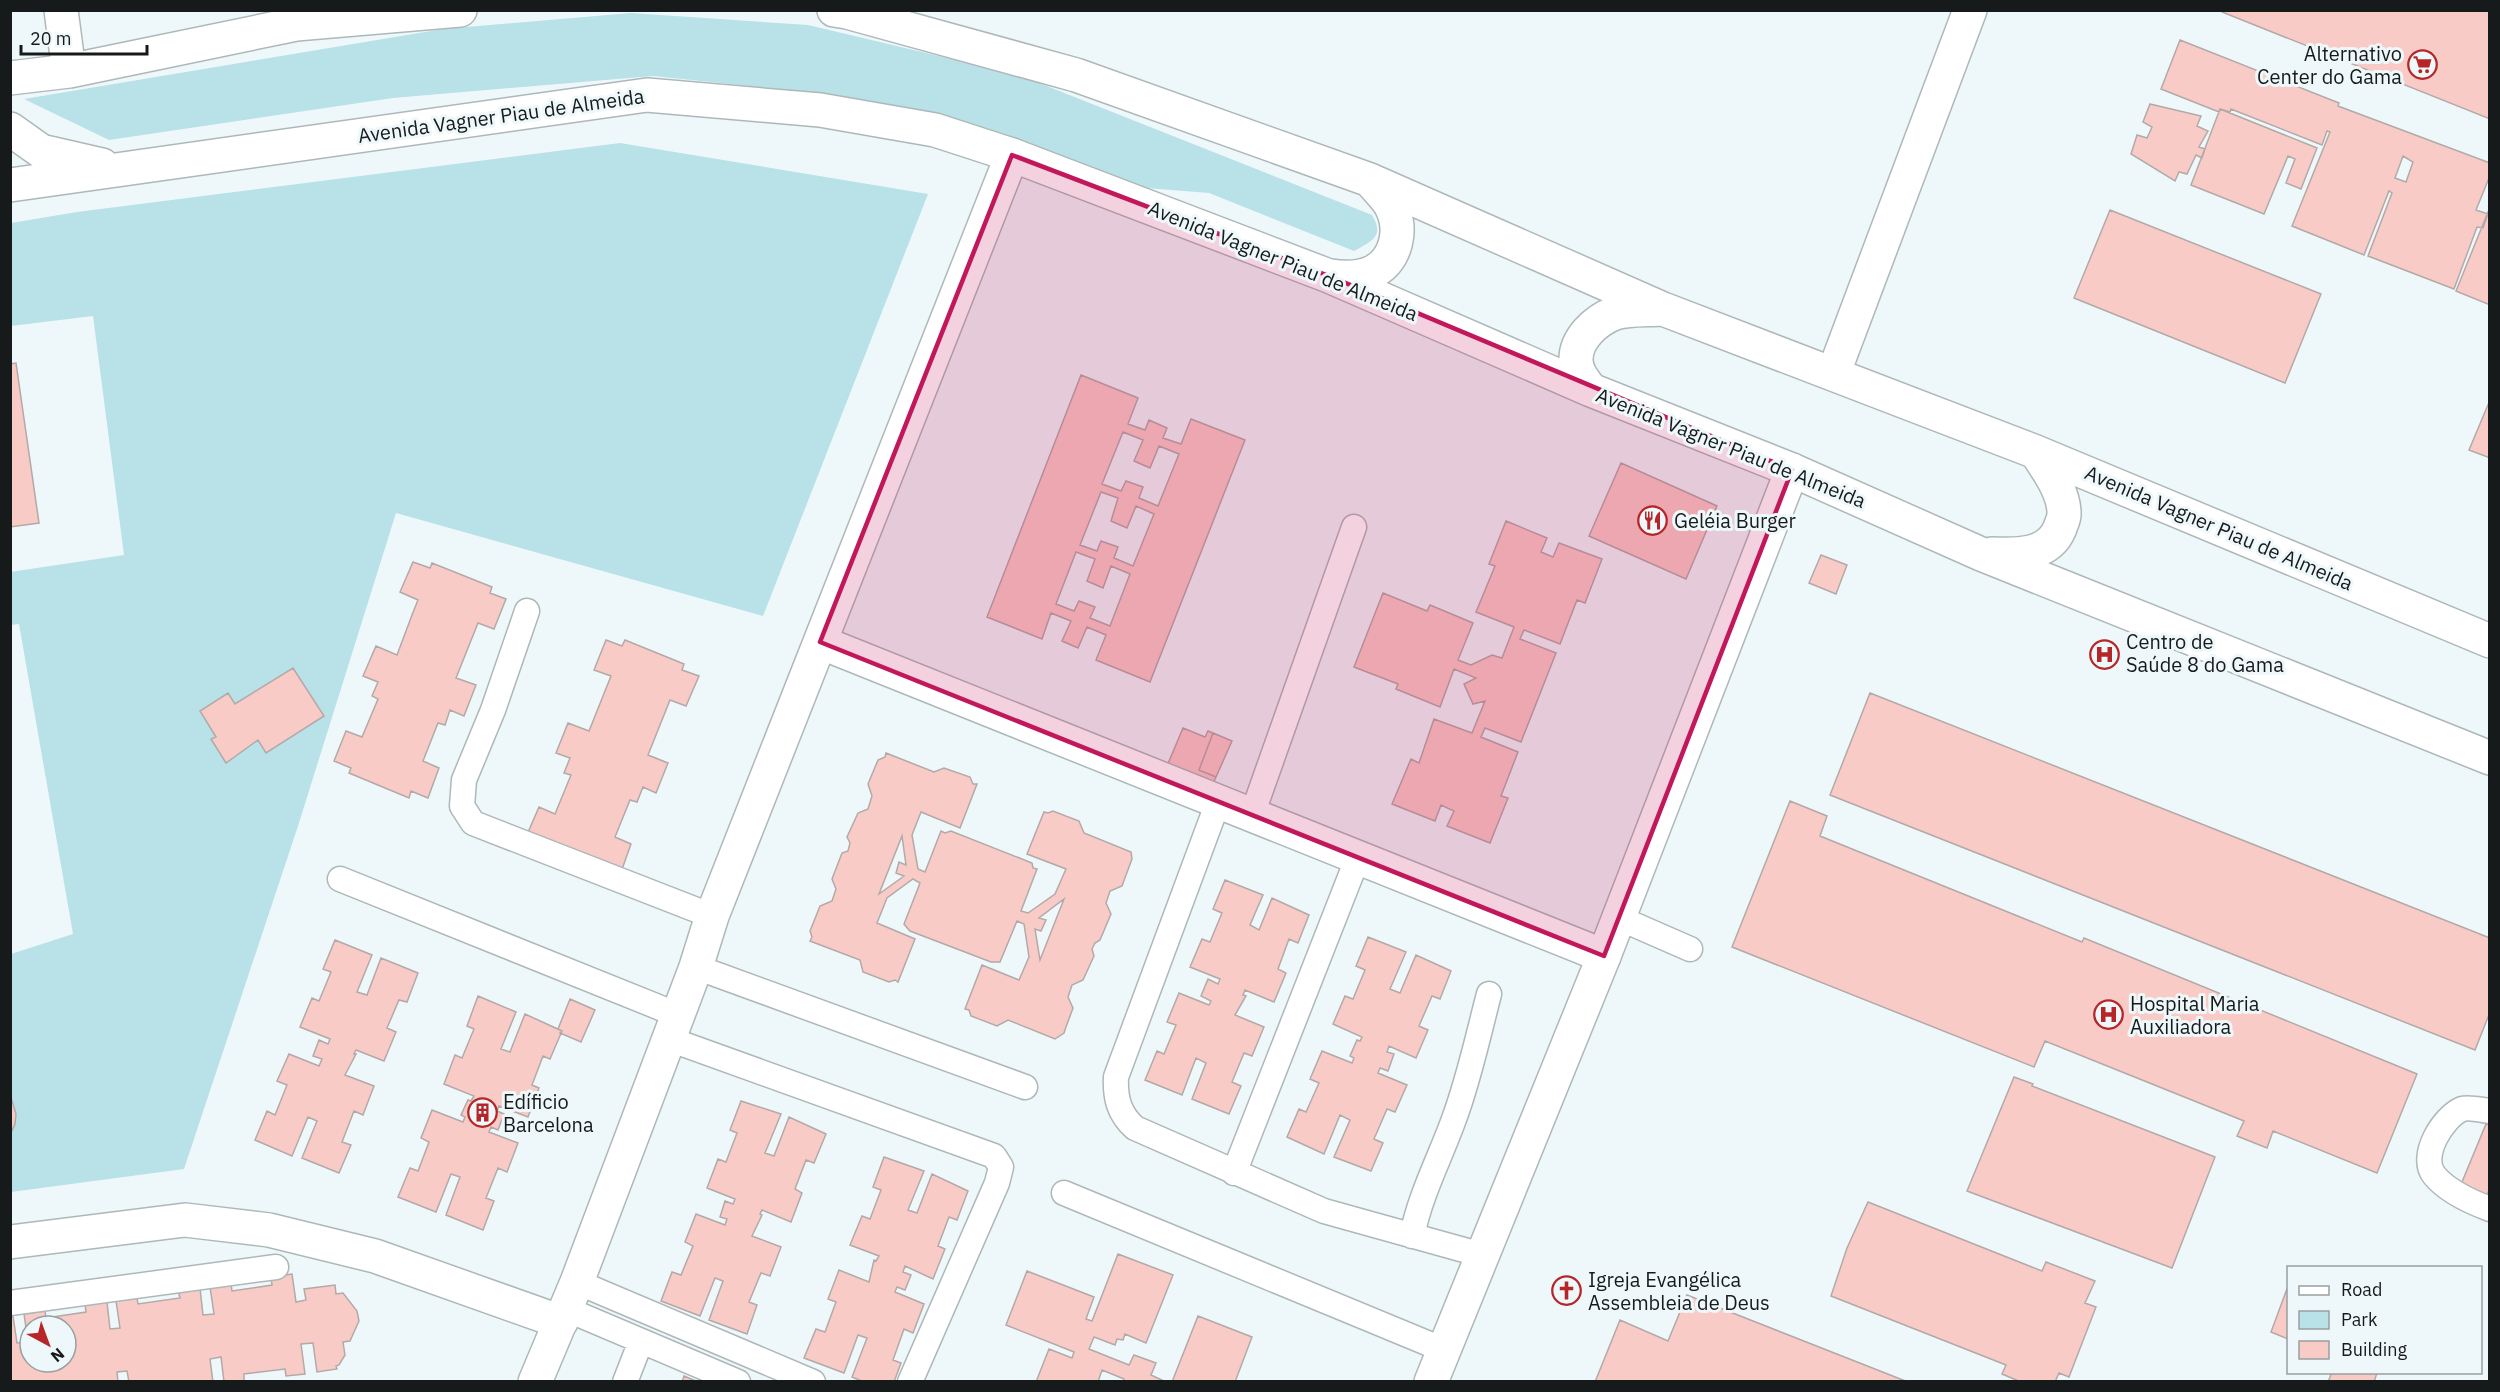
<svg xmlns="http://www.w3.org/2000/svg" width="2500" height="1392" viewBox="0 0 2500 1392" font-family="'IBM Plex Sans',sans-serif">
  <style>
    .green { fill: #b9e1e8 }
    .building { fill: #f8cbc6; stroke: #b3a9a8; stroke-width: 1.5; fill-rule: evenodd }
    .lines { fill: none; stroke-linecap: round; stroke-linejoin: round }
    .service-casing { stroke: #aeb8b9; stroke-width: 27 }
    .minor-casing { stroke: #aeb8b9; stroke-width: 36 }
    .tertiary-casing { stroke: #aeb8b9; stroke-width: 36 }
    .secondary-casing { stroke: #aeb8b9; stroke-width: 36 }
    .service { stroke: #fff; stroke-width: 24 }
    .minor { stroke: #fff; stroke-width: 33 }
    .tertiary { stroke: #fff; stroke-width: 33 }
    .secondary { stroke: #fff; stroke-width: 33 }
    .marked { fill: #c2185b; fill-opacity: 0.2; stroke: #c2185b; stroke-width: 4.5; stroke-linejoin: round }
    .labels { text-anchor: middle; stroke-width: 6; stroke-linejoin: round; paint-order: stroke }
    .poi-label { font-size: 20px; fill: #171a1b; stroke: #eef8fa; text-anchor: start }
    .street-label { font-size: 20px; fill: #171a1b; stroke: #eef8fa }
  </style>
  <rect width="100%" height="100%" fill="#eef8fa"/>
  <path class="green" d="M631,13L808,25L1019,75L1372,215C1385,236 1372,241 1354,251L1209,193L1146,188L993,132L892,105L789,90L653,76L393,98L109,140L24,99L443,29Z
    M620,143L928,194L763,616L396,513L298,826L184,1169L11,1192V954L73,934L19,624L11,625L10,572L124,555L93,316L11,326V223L77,212Z"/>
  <path class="building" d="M2222,10H2490V119L2222,12Z
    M2180,40L2339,103L2338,106L2490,163L2489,178L2476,210L2488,214L2483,228L2477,227L2454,289L2368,256L2392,193L2389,191L2364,255L2292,226L2330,132L2327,131L2322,145L2231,109L2230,112L2220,109L2219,112L2161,89ZM2403,156L2413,162L2406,182L2395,178Z
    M2150,104L2201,116L2197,126L2208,131L2199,147L2205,149L2202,158L2196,155L2187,174L2179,172L2175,181L2131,154L2137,135L2147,138L2152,127L2143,122Z
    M2220,109L2317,148L2301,189L2286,183L2295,159L2288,156L2264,214L2191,185Z
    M2490,207V305L2456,291Z
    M2110,210L2321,294L2285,383L2074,298Z
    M16,363L39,523L10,527V364Z
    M1081,375L1138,398L1128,424L1145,430L1149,420L1167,428L1163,438L1181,444L1191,419L1245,440L1150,682L1096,660L1106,635L1087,627L1078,648L1062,641L1071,621L1051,613L1042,639L987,617ZM1123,432L1143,440L1134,461L1150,468L1159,446L1179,454L1158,506L1139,498L1143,487L1126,481L1121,491L1102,484ZM1101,492L1118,498L1111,521L1127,528L1136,506L1154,514L1133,566L1114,558L1118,547L1101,541L1097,551L1080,545ZM1076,552L1095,559L1087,581L1103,588L1111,566L1130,574L1110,626L1090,618L1095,607L1079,601L1074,611L1056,604Z
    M2490,400V458L2469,450Z
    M1621,463L1717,506L1686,579L1589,536Z
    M1506,521L1547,538L1541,552L1553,557L1559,543L1602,559L1585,603L1577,600L1560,644L1524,630L1520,639L1556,653L1521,742L1485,728L1481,737L1518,752L1501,796L1508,798L1490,843L1447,826L1454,811L1441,805L1435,821L1392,804L1411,759L1419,763L1434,719L1472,733L1485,701L1473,704L1464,684L1476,678L1454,669L1440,707L1396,689L1398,684L1354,667L1383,593L1427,611L1430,605L1473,623L1458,660L1471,665L1492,655L1502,658L1514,627L1476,612L1495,566L1489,564Z
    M1821,555L1847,565L1836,594L1809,583Z
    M413,562L430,568L432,563L492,587L490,593L506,599L494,629L478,623L456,678L476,685L464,716L450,710L445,725L438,723L423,761L439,768L428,798L411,791L409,798L349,773L351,768L334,761L346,731L362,737L378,699L372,696L378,682L363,676L376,646L397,655L412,615L418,600L400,592Z
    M606,640L622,646L625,640L684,664L682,670L699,676L686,706L670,700L648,755L668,763L656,793L643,787L637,802L630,800L615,837L631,844L620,875L526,837L539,807L555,814L571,775L564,773L570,758L556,753L568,723L589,731L611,676L594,670Z
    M293,668L324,716L266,753L258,740L226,763L211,739L216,737L200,711L228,693L235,704Z
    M1870,693L2490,938V1012L2475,1050L1830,795Z
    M1183,728L1205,737L1208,731L1213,733L1199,770L1216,777L1213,784L1167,766Z
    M1213,733L1232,741L1216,777L1199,770Z
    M886,753L934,772L944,768L970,777L973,784H977L960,828L921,812L912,835L918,869L925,872L941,831L945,833L951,831L1032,863L1033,868L1037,869L1021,911L1028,913L1055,894L1066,869L1027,854L1044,812L1048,813L1053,811L1079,821L1084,833L1131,852L1132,859L1122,886L1110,891L1106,903L1111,914L1100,940L1095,943L1092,949L1094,956L1083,980L1072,985L1068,997L1073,1008L1066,1027L1064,1033L1055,1039L1008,1020L997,1026L971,1016L969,1010L965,1009L982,965L1019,980L1029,957L1024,924L1017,921L1000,962H991L910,931L904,924L920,883L913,879L887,898L877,923L915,939L898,982L895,980L889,982L863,972L860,960L810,941L812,937L810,931L820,906L832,901L836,889L832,879L842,853L848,851L850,843L847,837L858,813L868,809L872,796L868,784L878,760L885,757ZM902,836L906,865L899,862L896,873L904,876L879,894ZM1064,899L1040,960L1035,929L1041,931L1046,920L1039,918Z
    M1790,801L1827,816L1820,836L2082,942L2084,938L2417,1074L2377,1173L2273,1131L2267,1148L2237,1136L2244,1121L2045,1041L2034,1067L1732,947Z
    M1225,880L1263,895L1250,925L1259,930L1272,898L1309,915L1298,943L1289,939L1278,969L1286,973L1274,1002L1245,990L1243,995L1246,996L1235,1015L1264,1027L1252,1056L1244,1053L1232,1082L1241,1086L1229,1114L1192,1099L1206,1063L1196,1058L1182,1095L1145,1080L1157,1051L1164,1054L1176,1025L1167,1022L1179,993L1209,1005L1211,1001L1201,996L1208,979L1218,984L1220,979L1190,967L1202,939L1210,942L1222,913L1213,909Z
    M1368,937L1406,952L1390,989L1400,993L1416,955L1451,971L1440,999L1432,996L1419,1026L1428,1030L1416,1058L1389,1046L1387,1052L1394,1054L1388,1071L1380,1068L1378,1073L1407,1085L1395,1112L1387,1109L1374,1139L1383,1143L1371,1171L1334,1157L1350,1120L1340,1115L1324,1154L1287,1137L1299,1109L1306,1112L1319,1083L1310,1079L1322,1051L1352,1063L1354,1058L1350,1056L1357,1040L1360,1041L1362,1037L1333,1024L1345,996L1353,999L1365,970L1356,966Z
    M335,940L372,955L357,992L367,995L381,958L418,973L407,1002L399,1000L387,1028L396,1032L384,1061L356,1050L354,1054H356L345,1075L374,1086L363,1115L354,1111L342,1142L351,1145L339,1173L302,1158L317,1121L308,1117L292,1156L255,1140L267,1111L275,1115L287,1085L277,1081L289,1054L319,1066L322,1059L313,1056L319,1040L328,1044L330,1039L300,1027L312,998L319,1001L331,972L323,969Z
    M478,996L516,1012L501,1049L510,1052L525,1014L562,1031L550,1059L543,1056L532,1085L539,1088L528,1117L499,1106L497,1111L504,1114L498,1130L491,1127L489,1132L518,1143L507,1172L498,1168L486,1198L494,1201L483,1230L446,1215L460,1177L451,1174L436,1212L398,1197L410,1168L418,1171L429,1142L421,1138L432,1110L463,1122L465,1117L461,1115L468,1100L471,1101L474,1096L444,1084L455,1055L462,1058L474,1029L467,1026Z
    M570,999L595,1010L581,1042L560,1033L562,1031L558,1029Z
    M2014,1077L2033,1084L2032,1086L2215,1157L2172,1268L1967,1191Z
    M10,1094L16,1114L15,1124L10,1135Z
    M741,1101L781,1114L765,1153L774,1156L789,1117L826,1134L814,1163L806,1160L795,1189L802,1193L791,1222L762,1210L760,1214L762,1215L752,1236L781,1247L770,1276L761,1273L749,1302L757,1305L747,1334L709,1320L723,1281L715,1278L700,1316L661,1301L672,1272L681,1275L693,1246L685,1242L696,1214L725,1225L727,1219L720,1217L725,1201L733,1204L735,1199L707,1188L718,1159L726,1162L737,1133L730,1130Z
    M2486,1124L2490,1125V1188L2483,1204L2457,1194Z
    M884,1157L924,1171L908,1210L917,1213L932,1174L968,1191L957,1220L949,1217L938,1246L945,1249L933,1279L905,1266L903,1272L911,1275L905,1290L897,1287L895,1292L924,1304L913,1333L904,1329L893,1360L901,1363L894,1382H864L852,1377L867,1338L858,1335L844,1373L804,1358L816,1329L825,1332L836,1302L828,1299L839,1270L869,1282L874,1260L876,1261L879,1256L850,1245L862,1216L870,1219L881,1190L873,1187Z
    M1868,1202L2042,1271L2046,1262L2095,1281L2085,1303L2096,1307L2069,1377L2059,1373L2055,1382H2021L2002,1374L2006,1365L1831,1296L1847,1248Z
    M1118,1254L1173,1275L1146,1343L1125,1334L1123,1340L1117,1339L1115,1345L1094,1337L1089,1349L1129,1365L1134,1355L1156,1363L1151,1375L1166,1382H1123L1124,1379L1102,1370L1098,1382H1036L1049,1349L1072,1358L1074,1352L1006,1325L1027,1271L1094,1297L1086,1319L1092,1321Z
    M292,1274L296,1302L306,1300L304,1289L335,1285L336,1294L343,1293L357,1311L359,1321L350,1341L343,1342L345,1355L339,1365L336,1366L337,1369L317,1372L313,1343L301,1344L305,1374L286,1376L285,1369L244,1374V1382H224L221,1357L210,1359L213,1382H129L127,1371L117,1372L118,1382H10V1316H13L17,1343L28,1342L24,1314L45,1311L46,1318L86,1312L85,1305L107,1302L110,1329L120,1328L116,1301L137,1298L138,1304L180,1298L178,1291L200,1288L203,1315L214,1314L210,1287L231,1284L232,1291L272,1285L271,1277ZM30,1326H66V1362H30Z
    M2288,1286V1339L2271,1332Z
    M1687,1295L1908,1382H1595L1620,1320L1668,1341Z
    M1198,1316L1252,1337L1235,1382H1172Z
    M2332,1372H2375L2377,1373L2374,1382H2328Z
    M684,1376L698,1382H682Z"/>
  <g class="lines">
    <defs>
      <path id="service" d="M527,611L493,710L464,780L462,806L473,823L712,916
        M1218,802L1116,1077C1115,1098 1119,1114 1135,1128L1324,1211L1482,1255
        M1252,815L1354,527
        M340,879L678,1015
        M1619,918L1690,949
        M696,967L1025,1087
        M669,1039L994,1156L1001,1167L997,1183L910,1382
        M2490,1111C2482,1110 2469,1107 2462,1109C2443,1117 2419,1156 2434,1175C2447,1191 2471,1202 2490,1209
        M1234,1173L1358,857
        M1064,1193L1444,1350
        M1412,1236C1420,1195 1440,1158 1454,1119C1469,1079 1478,1036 1489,994
        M577,1282L813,1382
        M10,1303L276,1267
        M566,1309L738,1382
        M625,1382L641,1341"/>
      <path id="minor" d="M820,642L1604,956
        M10,1242L185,1220L269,1230L375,1256L561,1322
        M535,1382L577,1282L696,967L712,916L1012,155"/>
      <path id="tertiary" d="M1834,372L1970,10
        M1431,1382L1604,956L1792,470"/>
      <path id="secondary" d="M61,10L69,71
        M834,10L847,12L1076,75L1370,180L1663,309L2036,452L2490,641
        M10,78L69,71L296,24L460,10
        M10,129L41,151L102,165
        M10,185L647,95L820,110L935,130L1012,155L1329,276L1591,390L1792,470L1981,554L2490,758
        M1331,276C1344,278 1360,278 1373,272C1397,259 1403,229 1391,206C1386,197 1376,188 1370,180
        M1591,390C1584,381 1577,373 1576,361C1575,339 1596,320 1615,313C1628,309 1646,310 1661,309
        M1992,554C2017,555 2049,556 2060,528C2061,524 2064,519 2064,515C2065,493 2047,469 2036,452"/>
    </defs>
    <use href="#service" class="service-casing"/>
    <use href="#minor" class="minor-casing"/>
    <use href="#tertiary" class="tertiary-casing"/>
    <use href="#secondary" class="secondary-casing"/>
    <use href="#service" class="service"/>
    <use href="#minor" class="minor"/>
    <use href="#tertiary" class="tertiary"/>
    <use href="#secondary" class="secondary"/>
  </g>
  <path class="marked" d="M1012,155L1329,276L1792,470L1604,956L820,642Z"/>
  <defs>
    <symbol id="supermarket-ring" viewBox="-11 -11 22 22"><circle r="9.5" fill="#eef8fa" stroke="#b62628" stroke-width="1.5"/><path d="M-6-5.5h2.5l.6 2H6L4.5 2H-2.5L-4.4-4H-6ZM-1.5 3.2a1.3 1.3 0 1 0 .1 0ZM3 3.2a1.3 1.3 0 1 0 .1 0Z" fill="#b62628"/></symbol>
    <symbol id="restaurant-ring" viewBox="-11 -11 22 22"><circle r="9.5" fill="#eef8fa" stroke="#b62628" stroke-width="1.5"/><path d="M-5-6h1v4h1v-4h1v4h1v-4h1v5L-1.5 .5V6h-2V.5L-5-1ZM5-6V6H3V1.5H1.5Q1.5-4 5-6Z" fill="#b62628"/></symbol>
    <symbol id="hospital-ring" viewBox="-11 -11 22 22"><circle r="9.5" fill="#eef8fa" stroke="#b62628" stroke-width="1.5"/><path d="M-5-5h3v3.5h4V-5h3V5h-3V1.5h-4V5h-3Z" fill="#b62628"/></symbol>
    <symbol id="building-ring" viewBox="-11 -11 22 22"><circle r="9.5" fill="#eef8fa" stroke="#b62628" stroke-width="1.5"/><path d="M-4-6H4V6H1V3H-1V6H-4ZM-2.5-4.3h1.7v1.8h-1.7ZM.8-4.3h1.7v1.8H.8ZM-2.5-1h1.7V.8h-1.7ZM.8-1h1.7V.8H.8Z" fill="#b62628"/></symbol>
    <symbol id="church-ring" viewBox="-11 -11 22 22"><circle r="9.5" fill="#eef8fa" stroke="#b62628" stroke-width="1.5"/><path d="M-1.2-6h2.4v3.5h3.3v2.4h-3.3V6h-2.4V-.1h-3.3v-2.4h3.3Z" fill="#b62628"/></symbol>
  </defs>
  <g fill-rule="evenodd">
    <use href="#supermarket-ring" x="2406" y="48" width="33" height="33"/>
    <use href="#restaurant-ring" x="1636" y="504" width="33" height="33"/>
    <use href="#hospital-ring" x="2088" y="638" width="33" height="33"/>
    <use href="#hospital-ring" x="2092" y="998" width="33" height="33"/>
    <use href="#building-ring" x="466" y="1096" width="33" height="33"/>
    <use href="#church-ring" x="1550" y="1274" width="33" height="33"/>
  </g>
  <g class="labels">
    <g class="poi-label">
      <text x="2402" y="61" text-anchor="end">Alternativo<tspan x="2402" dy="23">Center do Gama</tspan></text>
      <text x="1674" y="528">Geléia Burger</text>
      <text x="2126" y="649">Centro de<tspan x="2126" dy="23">Saúde 8 do Gama</tspan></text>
      <text x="2130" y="1011">Hospital Maria<tspan x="2130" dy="23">Auxiliadora</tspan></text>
      <text x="503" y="1109">Edíficio<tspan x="503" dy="23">Barcelona</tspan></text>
      <text x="1588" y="1287">Igreja Evangélica<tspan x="1588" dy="23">Assembleia de Deus</tspan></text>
    </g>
    <g class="street-label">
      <text transform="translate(501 116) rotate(-8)" y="7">Avenida Vagner Piau de Almeida</text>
      <text transform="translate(1283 261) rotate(22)" y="7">Avenida Vagner Piau de Almeida</text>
      <text transform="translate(1731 448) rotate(22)" y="7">Avenida Vagner Piau de Almeida</text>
      <text transform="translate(2219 528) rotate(23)" y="7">Avenida Vagner Piau de Almeida</text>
    </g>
  </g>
  <rect width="2500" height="1392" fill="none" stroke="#171a1b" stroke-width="24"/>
  <rect x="2287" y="1266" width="195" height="108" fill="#eef8fa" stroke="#989fa1" stroke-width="1.5"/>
  <rect x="2299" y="1286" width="30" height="9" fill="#ffffff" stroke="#989fa1" stroke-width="1.5"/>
  <text x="2341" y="1296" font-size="18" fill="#171a1b">Road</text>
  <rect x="2299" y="1311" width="30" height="18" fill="#b9e1e8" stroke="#989fa1" stroke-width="1.5"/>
  <text x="2341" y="1326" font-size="18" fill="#171a1b">Park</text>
  <rect x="2299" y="1341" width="30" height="18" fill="#f8cbc6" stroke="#989fa1" stroke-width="1.5"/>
  <text x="2341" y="1356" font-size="18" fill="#171a1b">Building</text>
  <g transform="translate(48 1344) rotate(139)"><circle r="28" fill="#eef8fa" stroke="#989fa1" stroke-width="1.5"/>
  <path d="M0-4.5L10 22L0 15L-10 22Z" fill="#b62628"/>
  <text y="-9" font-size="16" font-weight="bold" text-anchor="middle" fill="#171a1b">N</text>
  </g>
  <path d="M21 45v9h126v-9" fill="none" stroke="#171a1b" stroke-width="3"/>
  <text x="30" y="45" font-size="18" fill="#171a1b" stroke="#eef8fa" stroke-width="4.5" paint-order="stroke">20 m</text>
</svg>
